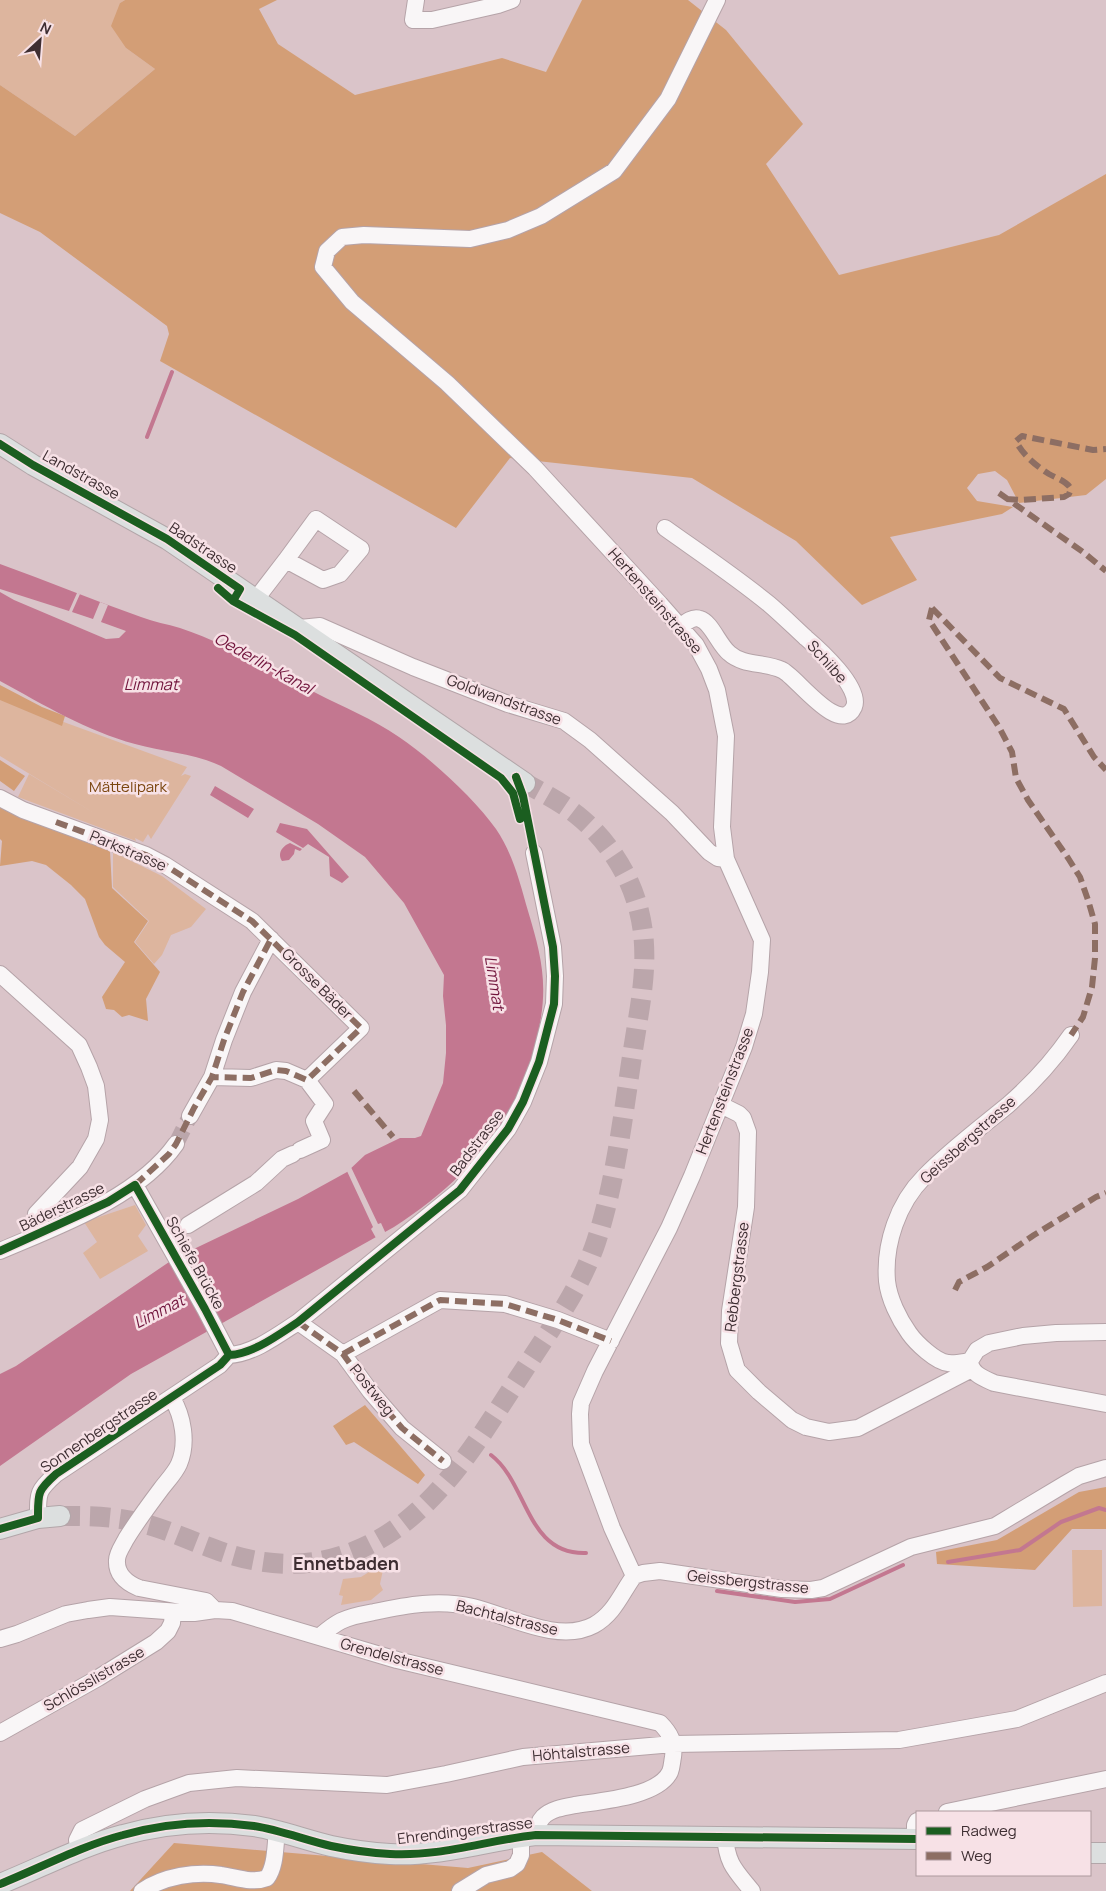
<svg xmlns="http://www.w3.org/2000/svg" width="1106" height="1891" viewBox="0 0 1106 1891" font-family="Manrope,sans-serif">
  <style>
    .green { fill: #ddb59e }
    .forest { fill: #d39e76 }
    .water { fill: #c37790 }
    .pier { fill: #dac4c9 }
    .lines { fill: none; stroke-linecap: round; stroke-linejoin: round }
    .stream { stroke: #c37790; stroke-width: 4 }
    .minor-tunnel { stroke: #bba6ab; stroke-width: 16; stroke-dasharray: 16 8; stroke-linecap: butt }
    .major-tunnel { stroke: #bba6ab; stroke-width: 20; stroke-dasharray: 20 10; stroke-linecap: butt }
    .minor-casing { stroke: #b5a3a8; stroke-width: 18 }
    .major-casing { stroke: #b2a6a9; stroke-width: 22 }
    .minor { stroke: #f9f6f7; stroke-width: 16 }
    .major { stroke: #dcdfdf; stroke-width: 20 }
    .quiet { stroke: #8d6e63; stroke-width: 6; stroke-dasharray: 12 6; stroke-linecap: butt }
    .cycleway-casing { stroke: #f7e1e6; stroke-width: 11 }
    .cycleway { stroke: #1b5e20; stroke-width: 8 }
    .labels { text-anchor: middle; stroke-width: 5; stroke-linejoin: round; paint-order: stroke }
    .street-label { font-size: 15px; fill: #3e2e32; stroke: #f7e1e6 }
    .park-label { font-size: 15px; fill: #7b460f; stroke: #f7e1e6 }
    .water-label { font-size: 16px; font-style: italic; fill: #71143c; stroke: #f7e1e6 }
    .quarter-label { font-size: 18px; font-weight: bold; fill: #3e2e32; stroke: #f7e1e6 }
  </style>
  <rect width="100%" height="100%" fill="#dac4c9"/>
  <path class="green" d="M0,0H125L120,3L126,48L155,69L75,136L0,85Z
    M0,693L28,709L187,767L181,776L185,774L191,776L151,839L148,834L143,842L135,838L136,841L18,797L29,774L99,816L0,756Z
    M113,852L162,876L206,909L191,927L171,935L162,955L154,964L135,942L149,921L113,887Z
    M135,1205L146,1225L138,1236L148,1251L100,1279L83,1253L97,1242L84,1222Z
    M1072,1550H1102V1606L1073,1607Z
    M377,1567L383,1570L380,1584L383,1590L371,1600L341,1605L343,1596L339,1595L343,1579L361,1577Z"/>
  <path class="forest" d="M125,0H277L259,9L278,44L355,95L502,58L546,72L582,0H688L726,30L803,124L766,164L839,275L999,235L1106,174V479L1086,495L1019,503L1007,480L995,471L978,474L967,488L977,501L1013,507L1002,514L890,537L917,580L862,605L796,541L692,478L510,458L456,528L160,361L169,334L167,326L40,232L0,213V85L75,136L155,69L126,48L111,26L120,3Z
    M0,685L42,707L65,716L62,726L0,700Z
    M0,760L25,776L14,791L0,781Z
    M0,804L9,810L110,851L112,888L148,921L134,942L160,972L146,999L148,1021L129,1015L122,1017L114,1010L106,1009L102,997L125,962L105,945L99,937L85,899L71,885L46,865L32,861L0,866L2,841L0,839Z
    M365,1405L425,1475L418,1484L354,1442L346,1445L333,1426Z
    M1106,1487V1529H1072L1035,1570L937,1564L936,1552L997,1540L1079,1492Z
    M174,1843L468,1868L542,1852L592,1891H130Z"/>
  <path class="water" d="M0,564C47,581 93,600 141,617C154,622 167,624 180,628C195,633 210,639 224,646C233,650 242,656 251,661C272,672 295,682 316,693C343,707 373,719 399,737C430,758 474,798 496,829C513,854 520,883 528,911C540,951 548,980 540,1023C524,1115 470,1178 394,1227L131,1374L0,1466V1374L16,1366L175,1258L298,1199L347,1172L365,1155L400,1138H415L421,1136L443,1083L446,1053V1025L443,996L444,975L404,903L365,857L318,824L221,766C194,753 163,752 135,744C87,731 44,705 0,681Z
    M215,786L254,809L248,818L210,795Z
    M280,823L307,829L349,877L342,883L330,876L329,857L308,844L303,848L276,832Z
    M290,843L302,849L300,851L295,849L294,854L289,860L282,861C277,854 282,846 290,843Z"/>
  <path class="pier" d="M0,589L69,611L77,593H78L80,594L72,612L93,619L100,602L108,605L101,622L126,631L119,638L106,639L14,600L0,592Z
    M350,1165L378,1224L381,1223L386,1234L376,1238L371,1229L373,1227L346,1169Z"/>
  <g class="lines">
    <path class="stream" d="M147,437L172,372
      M491,1455C528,1483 526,1555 586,1553
      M948,1562L1020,1550L1061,1522L1099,1508L1106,1510
      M717,1591L795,1602L830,1599L903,1565"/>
    <path class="minor-tunnel" d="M176,1144L190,1116"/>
    <path class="major-tunnel" d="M60,1516C88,1516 117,1516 145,1524C168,1530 191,1541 214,1549C265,1568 312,1570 362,1548C438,1514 480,1436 524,1370C551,1328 580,1290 596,1242C616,1181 623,1114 633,1050C640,1004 651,958 639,911C630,874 607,839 577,815C561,802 543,793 525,783"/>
    <defs>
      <path id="minor" d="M416,0L413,20H432L498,5L512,0
        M665,528C700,553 736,577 769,604C782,615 794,627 806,638C819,649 862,688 854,707C840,738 795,675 782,670C765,662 743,666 729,653C719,645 711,622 700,619C693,616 686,622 680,627
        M256,599L286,560L323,580L340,574L361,549L316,519L286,560
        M300,628L320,626L413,667L508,704L564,721L590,740L672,813L709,852L718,858L726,859
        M0,798L23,810L146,855L165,865L252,921L361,1028L307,1080L286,1071L276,1070L251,1078L212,1077
        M0,974L79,1045L89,1067L96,1086L100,1120L96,1139L80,1167L36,1214L43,1232
        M721,1105L739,1114L743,1118L748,1132L746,1207L730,1311L729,1343L737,1370L759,1392L792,1420L806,1427L829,1432L858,1428L972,1369
        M190,1116L212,1077L224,1040L243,992L271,939
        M300,1150L322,1140L314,1121L325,1104L307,1080
        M135,1185L205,1309L229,1355
        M188,1225L256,1183L282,1159L293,1154
        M0,1251C58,1226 138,1198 176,1144
        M298,1322L343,1354L370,1391L402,1428L443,1461
        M343,1354L440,1300L505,1304L558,1320L611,1341
        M229,1355C253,1354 278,1335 298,1322L460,1190L508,1129L523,1102L539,1062L547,1031L554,1004L555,976L553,947L534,853
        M970,1361C963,1362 955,1364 948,1363C936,1362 916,1343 909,1333C899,1319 889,1299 887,1281C884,1244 898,1203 924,1177C949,1151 980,1128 1008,1105C1032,1084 1053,1061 1071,1035
        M970,1361C971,1374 983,1378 994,1383L1106,1404
        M970,1361L977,1350L989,1343L1023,1336L1056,1333L1106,1332
        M172,1398C183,1416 188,1443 179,1464C175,1473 167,1481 161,1489C149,1505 137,1521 126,1539C123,1545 117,1553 117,1560C116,1575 127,1583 139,1588L206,1601L215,1610
        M38,1518C38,1493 37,1491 56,1474L220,1365L229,1355
        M634,1576L612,1528L581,1444L580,1414L581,1403L595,1371L669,1228L692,1176L744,1047L754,1014L760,972L762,940L726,859L722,827L726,736L717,690L709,669L696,645L660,604L535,468L447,383L352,302L323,267L327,251L342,237L364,235L470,239L508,230L541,216L614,171L668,99L717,0
        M634,1576L643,1573L660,1571L782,1589L811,1590L823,1588L911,1547L995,1526L1065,1484L1079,1476L1106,1468
        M320,1636C326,1631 333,1625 341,1621C351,1616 363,1614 374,1612C407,1605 439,1599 473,1607C509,1616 559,1644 594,1625C614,1614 621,1594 634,1576
        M0,1639L17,1634L66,1614L88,1610L110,1607L194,1613L215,1610L232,1611L397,1660L660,1723C670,1733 675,1742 673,1757C672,1762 672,1767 670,1772C658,1797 600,1801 575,1805C564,1807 551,1809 543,1817C538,1822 537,1828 536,1835
        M0,1733L98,1678L156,1642L168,1631L172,1623L173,1613
        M947,1812L1106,1779
        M725,1836C727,1864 735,1870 752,1891
        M915,1839V1825L917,1821
        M79,1851L77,1840L82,1830L145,1799L189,1783L237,1778L387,1785L446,1774L523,1757L673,1744L899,1740L1017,1719L1106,1683
        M142,1891C164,1876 196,1871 221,1875C236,1877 252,1884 267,1878C276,1866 275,1846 277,1831
        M460,1891L486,1875L510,1869L517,1864L521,1855V1837"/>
      <path id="major" d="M0,444L33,465L167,539L525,783
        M0,1529L38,1518L60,1516
        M1090,1853H1106
        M0,1884C40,1868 81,1846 123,1835C165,1823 210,1820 254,1826C280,1830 305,1840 331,1846C350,1850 370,1853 390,1854C440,1857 488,1840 536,1835L917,1839"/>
    </defs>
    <use href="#minor" class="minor-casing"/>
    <use href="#major" class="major-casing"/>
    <use href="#minor" class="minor"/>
    <use href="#major" class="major"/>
    <path class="quiet" d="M999,493L1083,552L1106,571
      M1006,499L1020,500L1064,497L1069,494L1071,489C1067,481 1056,478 1049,474C1036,466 1022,454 1016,441L1022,436L1093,450L1106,449
      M932,608L929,620L999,727L1012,752L1016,778L1028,800L1068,858L1080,877L1088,900L1095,924V958L1092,987L1083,1017L1071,1035
      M932,608L1000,678L1064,709L1094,757L1106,770
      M56,822L146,855L165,865L252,921L361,1028L307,1080L286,1071L276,1070L251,1078L212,1077
      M354,1091L393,1137
      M135,1185L169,1154L176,1144L194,1108L212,1077L224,1040L243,992L271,939
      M955,1290L959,1282L987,1267L1034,1235L1096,1197L1106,1193
      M298,1322L343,1354L370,1391L402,1428L443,1461
      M343,1354L440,1300L505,1304L558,1320L611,1341"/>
    <defs>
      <path id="cycleway" d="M0,444L33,465L167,539L240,589L233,601
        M218,588L233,601L295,635L501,778L513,793L520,819
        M0,1251L108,1202L135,1185L205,1309L229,1355
        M229,1355C253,1354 278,1335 298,1322L460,1190L508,1129L523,1102L539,1062L547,1031L554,1004L555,976L553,947L523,796L516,777
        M0,1529L38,1518C38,1493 37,1491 56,1474L220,1365L229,1355
        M0,1884C40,1868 81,1846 123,1835C165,1823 210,1820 254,1826C280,1830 305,1840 331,1846C350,1850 370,1853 390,1854C440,1857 488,1840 536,1835L917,1839"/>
    </defs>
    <use href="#cycleway" class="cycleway-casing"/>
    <use href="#cycleway" class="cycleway"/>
  </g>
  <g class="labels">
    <g class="street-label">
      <text transform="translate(81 475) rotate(29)" y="5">Landstrasse</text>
      <text transform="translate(203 548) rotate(34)" y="5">Badstrasse</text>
      <text transform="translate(655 601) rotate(49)" y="5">Hertensteinstrasse</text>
      <text transform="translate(827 662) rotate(48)" y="5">Schiibe</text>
      <text transform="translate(504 700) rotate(20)" y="5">Goldwandstrasse</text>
      <text transform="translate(128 851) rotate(23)" y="5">Parkstrasse</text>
      <text transform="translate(317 984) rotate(45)" y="5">Grosse Bäder</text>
      <text transform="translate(725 1091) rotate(-69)" y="5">Hertensteinstrasse</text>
      <text transform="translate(968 1140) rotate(-42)" y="5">Geissbergstrasse</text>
      <text transform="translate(477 1143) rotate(-53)" y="5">Badstrasse</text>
      <text transform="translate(62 1207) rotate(-26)" y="5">Bäderstrasse</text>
      <text transform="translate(195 1263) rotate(61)" y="5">Schiefe Brücke</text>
      <text transform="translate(737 1277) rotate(-83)" y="5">Rebbergstrasse</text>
      <text transform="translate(372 1390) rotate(51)" y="5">Postweg</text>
      <text transform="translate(99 1431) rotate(-34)" y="5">Sonnenbergstrasse</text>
      <text transform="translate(748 1582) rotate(6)" y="5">Geissbergstrasse</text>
      <text transform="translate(507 1618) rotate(14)" y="5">Bachtalstrasse</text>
      <text transform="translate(392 1657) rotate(15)" y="5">Grendelstrasse</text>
      <text transform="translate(94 1679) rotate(-30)" y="5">Schlösslistrasse</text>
      <text transform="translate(581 1752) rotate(-5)" y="5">Höhtalstrasse</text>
      <text transform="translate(465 1831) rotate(-7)" y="5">Ehrendingerstrasse</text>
    </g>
    <g class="park-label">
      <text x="128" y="792">Mättelipark</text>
    </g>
    <g class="water-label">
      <text transform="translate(264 663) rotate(29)" y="6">Oederlin-Kanal</text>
      <text x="151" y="690">Limmat</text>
      <text transform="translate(495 983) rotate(81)" y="6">Limmat</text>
      <text transform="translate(159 1311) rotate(-27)" y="6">Limmat</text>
    </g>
    <g class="quarter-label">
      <text x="346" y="1570">Ennetbaden</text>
    </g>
  </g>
  <rect x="916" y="1811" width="175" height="65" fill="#f7e1e6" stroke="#ad999e"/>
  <rect x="926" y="1827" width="25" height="8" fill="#1b5e20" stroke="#ad999e"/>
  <text x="961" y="1836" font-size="15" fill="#3e2e32">Radweg</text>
  <rect x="926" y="1852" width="25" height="8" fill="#8d6e63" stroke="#ad999e"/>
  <text x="961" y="1861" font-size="15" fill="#3e2e32">Weg</text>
  <g transform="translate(40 40) rotate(26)" stroke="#f7e1e6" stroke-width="4" paint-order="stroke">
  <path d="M0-4L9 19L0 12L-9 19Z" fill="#3e2e32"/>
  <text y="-8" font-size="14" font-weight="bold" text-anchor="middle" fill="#3e2e32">N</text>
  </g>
</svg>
